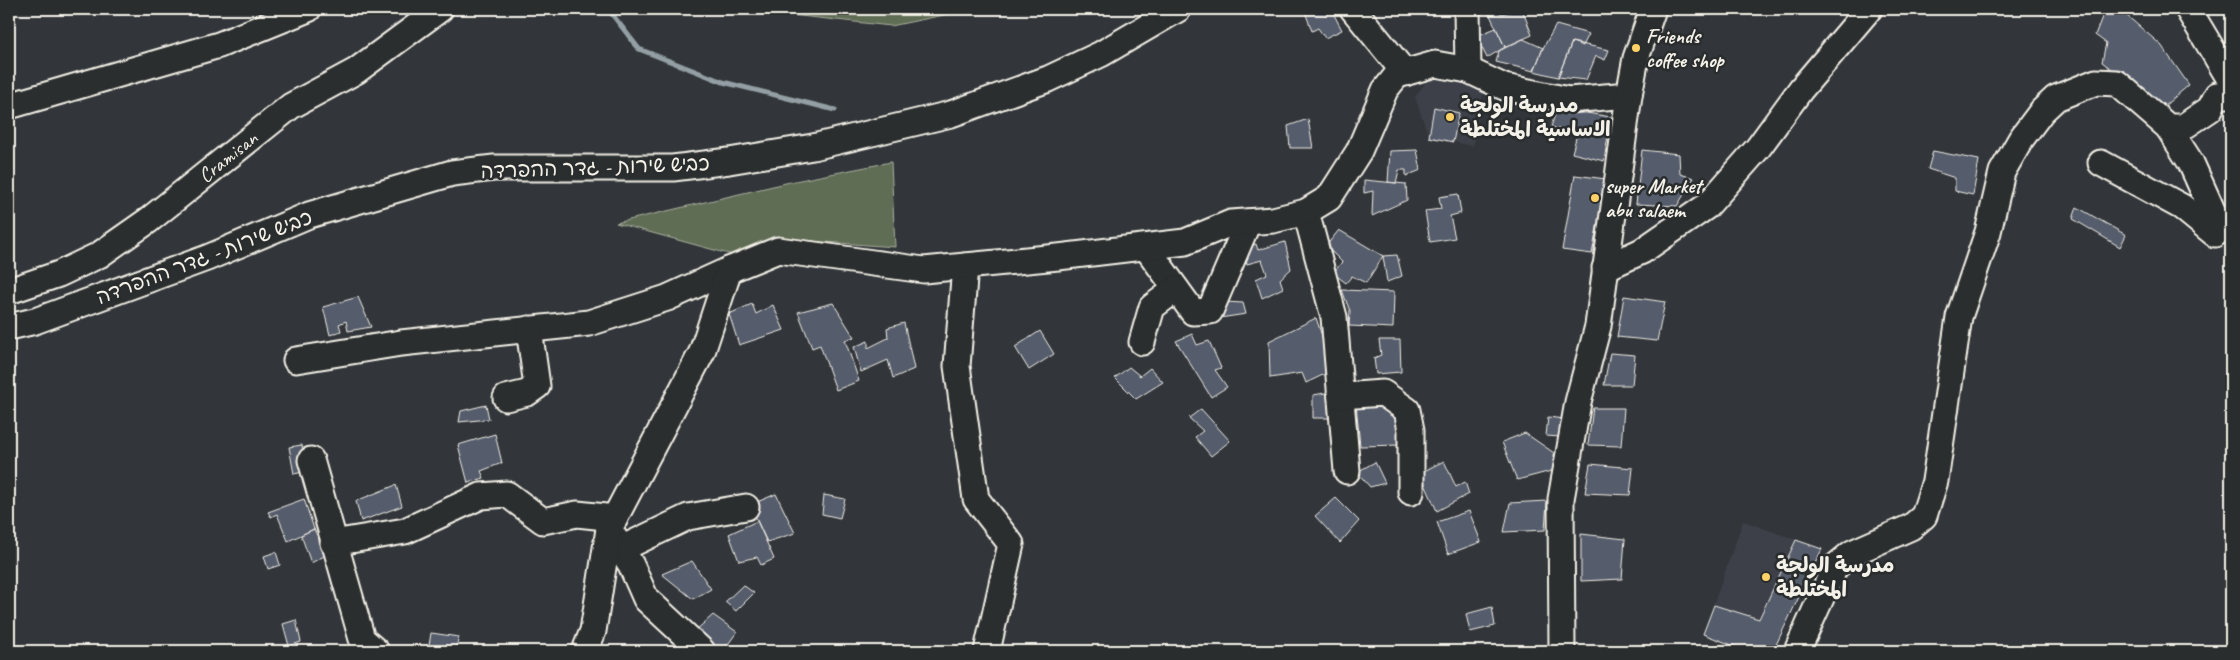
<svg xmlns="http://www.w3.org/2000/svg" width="2240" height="660" viewBox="0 0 2240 660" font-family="Caveat,'Playpen Sans Arabic','Playpen Sans Hebrew',sans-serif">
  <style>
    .built { fill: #3c4149 }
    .green { fill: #606d55; stroke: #aaaf9e }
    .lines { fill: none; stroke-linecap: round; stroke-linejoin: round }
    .stream { stroke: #939fa4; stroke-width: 5 }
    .building { fill: #545b6c; stroke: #f4f1e8 }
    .minor-casing { stroke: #f4f1e8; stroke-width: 29 }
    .minor { stroke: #2a2d2e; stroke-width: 25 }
    .poi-dot { fill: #ffd166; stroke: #2a2d2e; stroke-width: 2 }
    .labels { text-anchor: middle; stroke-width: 5; stroke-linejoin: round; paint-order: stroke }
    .poi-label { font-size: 21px; font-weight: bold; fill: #f4f1e8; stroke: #2a2d2e; text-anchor: start }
    .street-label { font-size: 21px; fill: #f4f1e8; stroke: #2a2d2e }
  </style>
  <rect width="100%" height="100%" fill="#32363a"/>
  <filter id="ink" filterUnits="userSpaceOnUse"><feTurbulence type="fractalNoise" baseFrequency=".02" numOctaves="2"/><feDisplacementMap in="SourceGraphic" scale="10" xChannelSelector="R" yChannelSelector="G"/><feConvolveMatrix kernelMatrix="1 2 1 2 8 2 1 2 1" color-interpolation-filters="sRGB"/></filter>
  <g filter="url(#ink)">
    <path class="built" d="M1429,78L1484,89L1473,146L1429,137L1415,97Z
      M1743,521L1822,549L1773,651H1748L1703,634Z"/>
    <path class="green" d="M761,9H973L891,26L791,15Z
      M891,162L895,247L783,239L736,256L616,223L790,182Z"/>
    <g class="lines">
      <path class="stream" d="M608,9L639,49L723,82L835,110"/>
    </g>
    <path class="building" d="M1304,9H1331L1342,30L1325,38L1318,28L1312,31Z
      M1494,9H1498L1501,14L1522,9L1532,35L1505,47L1488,11Z
      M2115,9H2119L2161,45L2189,85L2163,107L2102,62L2106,43L2095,35L2104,12Z
      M1556,25L1589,34L1583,46L1572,42L1558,77L1534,71L1543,48Z
      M1496,28L1505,47L1487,58L1476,36Z
      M1523,39L1543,48L1534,71L1496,62L1499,51Z
      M1572,42L1609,50L1605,60L1596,56L1586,80L1558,77Z
      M1434,107L1459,113L1453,142L1429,137Z
      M1557,108L1611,117L1604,161L1572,153L1577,134L1551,127Z
      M1308,119L1313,148H1290L1288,126Z
      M1417,150L1421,170L1406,176V170H1399L1396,183L1388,182L1390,151Z
      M1642,150L1679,154L1680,174L1694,178L1677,206L1636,204Z
      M1933,151L1979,160L1973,195L1955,191V178L1928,169Z
      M1575,175L1606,179L1592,254L1562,250Z
      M1364,180L1406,184L1407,200L1372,216L1373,191L1364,193Z
      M1458,194L1461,213L1450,216L1455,238L1430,242L1425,211L1441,209L1439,197Z
      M2077,207L2126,235L2120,247L2073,219Z
      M1339,230L1383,256L1366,283L1352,276L1346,283L1333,273L1342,262L1326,246Z
      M1285,242L1291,269L1280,279L1283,288L1262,298L1256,279L1267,274L1262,260L1247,264L1244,248L1256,244L1258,250Z
      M1397,255L1402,276L1387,282L1383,256Z
      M1342,290L1394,292L1393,328L1349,326L1350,311Z
      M1624,296L1665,302L1657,341L1617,337Z
      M358,297L371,327L348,331L346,321L339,324L341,331L330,335L323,307Z
      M1225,302L1243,303L1246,314L1220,318Z
      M833,303L854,337L845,340L859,381L836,390L820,345L812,348L798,312Z
      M752,304L756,314L773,305L784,330L739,345L729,314Z
      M1316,318L1324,342L1329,372L1306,383L1302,373L1270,378L1269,341Z
      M904,323L914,369L893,378L888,360L861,372L854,347L868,341V348L888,338L887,328Z
      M1040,331L1054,354L1029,370L1015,347Z
      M1192,334L1197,345L1209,341L1221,368L1215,370L1227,387L1211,397L1176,341Z
      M1379,340H1400L1401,372L1376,374L1374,358L1381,355Z
      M1610,353L1635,355L1632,385H1604Z
      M1129,367L1140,376L1150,368L1163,382L1136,399L1115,378Z
      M1331,392L1333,418H1313V395Z
      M1383,401L1398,413L1401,445L1360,446L1356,404Z
      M486,405L489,419L459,422L461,411Z
      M1593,408H1624L1621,446L1588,445Z
      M1201,409L1230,441L1211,456L1195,437L1203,431L1189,418Z
      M1548,417L1564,419L1561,437L1546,436Z
      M1525,433L1554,453L1555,470L1517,480L1502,442Z
      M495,434L502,463L481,471L484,478L468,483L458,445Z
      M302,445L307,471L294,474L289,447Z
      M1444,461L1456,487L1465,482L1469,494L1437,511L1420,473Z
      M1375,462L1385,483L1370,487L1357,472Z
      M1590,464L1633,468L1630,495L1585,493Z
      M396,485L402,506L361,521L356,501Z
      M776,494L795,533L767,542L750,505Z
      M824,495L845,499L840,518L822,514Z
      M1336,498L1359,521L1340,543L1315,516Z
      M304,499L314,529L288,541L277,514L271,517L268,512Z
      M1547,501L1545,530L1504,532L1510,503Z
      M1469,511L1481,542L1448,554L1437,522Z
      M757,521L774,559L761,565L757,557L739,561L729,534Z
      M314,529L326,555L311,563L301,535Z
      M1581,534L1625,539L1622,579L1581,581Z
      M1796,540L1822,549L1773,651H1748L1703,634L1714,605L1759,619Z
      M276,552L280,565L268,569L264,556Z
      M692,561L711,589L693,599L662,574Z
      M743,585L754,593L736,611L725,602Z
      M1492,607L1495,626L1470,632L1466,614Z
      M713,615L737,632L723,651H717L694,632Z
      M296,620L301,642L289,646L283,624Z
      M431,633L459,637L455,651H428Z"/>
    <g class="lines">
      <defs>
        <g id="minor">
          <path d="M1353,9L1405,73"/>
          <path d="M1467,9L1468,70"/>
          <path d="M2188,9L2231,81"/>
          <path d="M9,106L219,45L308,9"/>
          <path d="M2101,163L2182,207L2215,234L2220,228L2191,163L2168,127"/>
          <path d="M1306,212L1334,317L1347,471"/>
          <path d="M1146,247L1193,312L1210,311L1248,222"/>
          <path d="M965,266L957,366L976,499L1011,544L987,651"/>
          <path d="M1605,268L1642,251L1707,206L1758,148L1801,89L1869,9"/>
          <path id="s1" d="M9,291L59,274L99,255L149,220L291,106L356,71L440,9"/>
          <path d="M9,327L35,321L207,258L309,215L452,173L494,168H673L729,161L813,147L951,114L1048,79L1101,54L1178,9"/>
          <path d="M1142,342L1152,307L1176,289"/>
          <path d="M296,360L401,343L589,323L667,298L729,270"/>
          <path d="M1341,396L1383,393L1407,410L1411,430V492"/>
          <path d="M506,398L527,393L537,386L529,329"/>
          <path d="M311,460L362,639L376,651"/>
          <path d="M609,529L631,565L646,599L702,651"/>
          <path d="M333,543L405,531L481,496L507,494L543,521L577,514L615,518"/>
          <path d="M621,549L688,517L746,507"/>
          <path d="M585,651L593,631L609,529L702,352L729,270L778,250L924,270L1058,257L1185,242L1231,223L1273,220L1306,212L1329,198L1359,151L1385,90L1397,75L1435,64L1468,70L1504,87L1569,100L1629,95"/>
          <path d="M1562,651L1561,499L1578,402L1598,326L1629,95L1636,58L1653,9"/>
          <path d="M1797,651L1835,567L1852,553L1911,527L1924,516L1935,481L1959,317L1988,232L2002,172L2021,139L2042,111L2056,98L2096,82L2117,83L2168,127H2183L2210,109L2217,95H2231"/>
        </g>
      </defs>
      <use href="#minor" class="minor-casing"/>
      <use href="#minor" class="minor"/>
    </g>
  </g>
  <g class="poi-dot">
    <circle cx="1636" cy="48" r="5"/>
    <circle cx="1450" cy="117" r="5"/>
    <circle cx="1595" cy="198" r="5"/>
    <circle cx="1766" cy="577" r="5"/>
  </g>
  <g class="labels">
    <g class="poi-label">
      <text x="1646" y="43">Friends<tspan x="1646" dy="24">coffee shop</tspan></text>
      <text x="1460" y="112">مدرسة الولجة<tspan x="1460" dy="24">الاساسية المختلطة</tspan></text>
      <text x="1605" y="193">super Market<tspan x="1605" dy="24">abu salaem</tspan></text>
      <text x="1776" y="572">مدرسة الولجة<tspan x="1776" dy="24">المختلطة</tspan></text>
    </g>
    <g class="street-label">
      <text dy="7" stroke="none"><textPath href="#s1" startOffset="259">Cramisan</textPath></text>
      <text transform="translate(595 167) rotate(-2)" y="7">כביש שירות - גדר ההפרדה</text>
      <text transform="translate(204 257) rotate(-21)" y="7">כביש שירות - גדר ההפרדה</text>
    </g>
  </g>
  <rect width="2240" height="660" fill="none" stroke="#2a2d2e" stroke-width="30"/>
  <rect x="15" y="15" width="2210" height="630" fill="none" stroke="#f4f1e8" stroke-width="2" filter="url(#ink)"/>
</svg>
